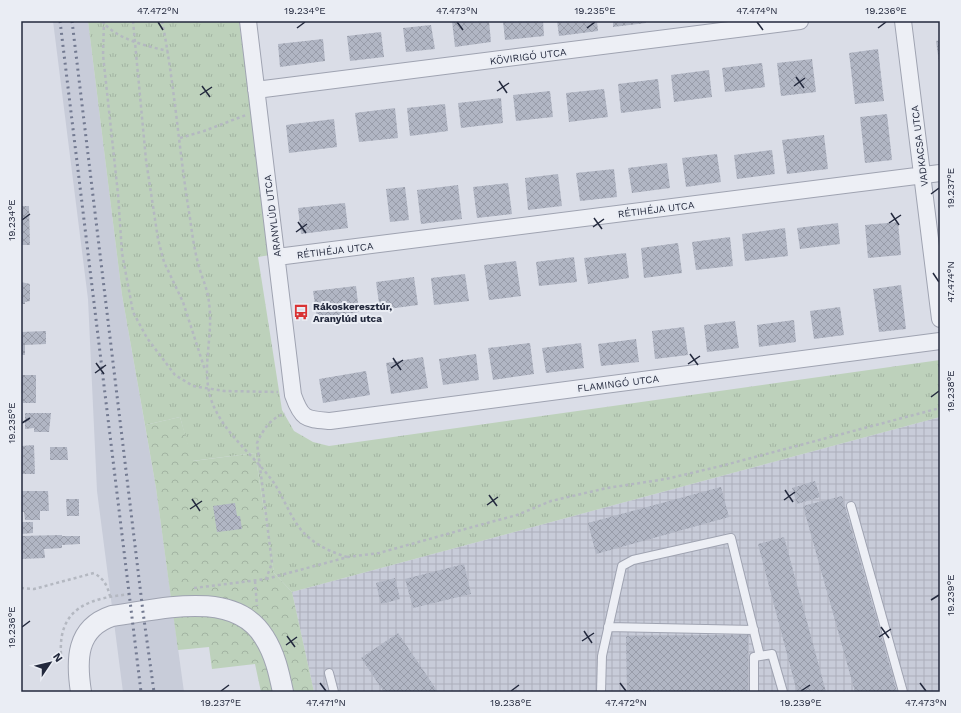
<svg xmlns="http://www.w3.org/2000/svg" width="961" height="713" viewBox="0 0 961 713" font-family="'Work Sans',sans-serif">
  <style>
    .built { fill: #c8ccd9 }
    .industrial { fill: url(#industrial-grid) }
    .grass { fill: url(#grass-tufts) }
    .forest { fill: url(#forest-crowns) }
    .building { fill: url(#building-cross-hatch) }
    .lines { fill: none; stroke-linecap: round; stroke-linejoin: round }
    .service-casing { stroke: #9fa3b1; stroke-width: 10 }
    .minor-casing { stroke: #9fa3b1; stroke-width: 18 }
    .tertiary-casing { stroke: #9fa3b1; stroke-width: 22 }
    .path { stroke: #b4b8c1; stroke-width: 2.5; stroke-dasharray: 3 3; stroke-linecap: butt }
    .service { stroke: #edeff5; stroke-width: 8 }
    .minor { stroke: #edeff5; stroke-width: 16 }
    .tertiary { stroke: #edeff5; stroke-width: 20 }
    .rail { stroke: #737a91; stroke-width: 3; stroke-dasharray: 2 4; stroke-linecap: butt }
    .ticks { fill: none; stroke: #23293d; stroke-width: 1.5 }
    .labels { text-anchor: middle; stroke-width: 4; stroke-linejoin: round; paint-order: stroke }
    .street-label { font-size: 10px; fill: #23293d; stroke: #eaedf4 }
    .poi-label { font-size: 10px; font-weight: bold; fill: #23293d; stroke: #eaedf4; text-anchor: start }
    .neatline { fill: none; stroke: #23293d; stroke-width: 1.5 }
    .ticks-label { font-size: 10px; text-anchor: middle; fill: #23293d }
  </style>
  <defs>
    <pattern id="industrial-grid" width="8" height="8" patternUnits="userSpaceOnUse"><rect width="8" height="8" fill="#c8ccd9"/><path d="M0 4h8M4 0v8" fill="none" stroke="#acafbb"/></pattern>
    <pattern id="grass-tufts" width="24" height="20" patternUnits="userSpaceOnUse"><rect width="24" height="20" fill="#bdd1bb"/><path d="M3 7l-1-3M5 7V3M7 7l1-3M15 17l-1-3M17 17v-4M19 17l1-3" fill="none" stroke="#a2b3a2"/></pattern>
    <pattern id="forest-crowns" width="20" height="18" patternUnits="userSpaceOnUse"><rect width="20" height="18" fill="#bdd1bb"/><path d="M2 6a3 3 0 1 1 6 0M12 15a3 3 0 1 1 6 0" fill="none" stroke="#a2b3a2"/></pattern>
    <pattern id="building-cross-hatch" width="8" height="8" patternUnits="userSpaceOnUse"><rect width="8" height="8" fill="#b1b6c4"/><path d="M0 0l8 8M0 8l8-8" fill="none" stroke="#989ca9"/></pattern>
  </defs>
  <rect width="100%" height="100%" fill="#dadde7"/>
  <path class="built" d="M53,21H88L122,295L156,488L184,692H123L97,491L88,299Z"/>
  <path class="industrial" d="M940,417V692H314L292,592Z"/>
  <path class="grass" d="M88,21H239L270,255L258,257L282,410L294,431L313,442L329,446L940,360V417L292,592L274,573L255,453L192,461L180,417L145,425L122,295Z"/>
  <path class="forest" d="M180,417L193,461L255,453L274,573L292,592L314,692H261L255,664L212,669L209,647L178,650L156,488L145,425Z"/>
  <path class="building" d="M452,21H489L491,42L455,47Z
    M503,21H543L544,36L505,40Z
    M557,21H597L598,31L559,36Z
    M613,21H646V23L613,27Z
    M431,25L435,49L406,52L403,28Z
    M381,32L384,57L350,61L347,36Z
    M323,39L325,61L280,67L278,44Z
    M940,40V62H939L936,41Z
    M878,49L884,101L855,104L849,53Z
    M812,59L816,92L781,96L777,63Z
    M762,63L765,87L725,92L722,68Z
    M709,70L712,97L674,102L671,75Z
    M658,79L661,108L621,113L618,84Z
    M604,89L608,117L569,122L566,93Z
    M550,91L553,117L516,121L513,95Z
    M501,98L503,123L461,128L458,103Z
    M445,104L448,131L410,136L407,108Z
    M395,108L398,138L359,142L355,113Z
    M887,114L892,160L865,163L860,117Z
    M334,119L337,147L289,153L286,125Z
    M824,135L828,169L787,174L782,140Z
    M772,150L775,174L737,179L734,155Z
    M717,154L721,182L686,187L682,158Z
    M667,163L670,188L632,193L628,168Z
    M614,169L617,197L580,201L576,173Z
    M558,174L562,206L528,210L525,178Z
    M508,183L512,214L477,218L473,187Z
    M458,185L462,219L421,224L417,190Z
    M405,187L409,220L390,222L386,189Z
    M345,203L348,228L301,234L298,208Z
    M21,206H29L30,245H21Z
    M898,222L901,255L868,258L865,225Z
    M838,223L840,244L800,249L797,228Z
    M785,228L788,256L745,261L742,234Z
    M730,237L733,266L696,270L692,242Z
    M678,243L682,273L644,278L641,248Z
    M626,253L629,278L588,284L584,258Z
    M574,257L577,282L539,286L536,262Z
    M516,261L521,296L489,300L484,265Z
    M465,274L469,301L434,305L431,278Z
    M414,277L418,305L380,310L376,282Z
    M21,282L30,284V301L25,302V304H21Z
    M901,285L906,329L879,332L873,289Z
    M356,286L359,312L317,318L313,291Z
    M840,307L844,335L814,339L810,311Z
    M794,320L796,342L759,347L757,325Z
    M735,321L739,348L707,352L704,325Z
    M684,327L688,355L655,359L652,331Z
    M46,331V344L25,345V355H21V332Z
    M636,339L639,362L601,366L598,344Z
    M530,343L534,374L493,380L488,348Z
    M581,343L584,368L546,373L542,348Z
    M476,354L479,380L443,385L439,359Z
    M423,357L428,388L391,394L386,363Z
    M366,371L370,395L323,403L319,379Z
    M21,375H36V403H23Z
    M25,413H51L49,432H34V428L25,429Z
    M34,445L35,474H21V446Z
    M50,447H67L68,460H50Z
    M815,481L820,497L797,504L792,488Z
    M721,487L729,517L596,554L588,523Z
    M21,491H48L49,511H40V520H25L24,512H21Z
    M842,496L897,692H855L803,506Z
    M66,499H79V516H67Z
    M235,503L237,516H240L242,529L217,532L213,506Z
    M21,522H33V533L21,534Z
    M62,535V536H80V544L62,545V548L44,549L45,558L21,559V536Z
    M784,537L826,692H797L758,544Z
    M464,564L471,594L413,608L405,579Z
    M395,578L400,599L381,604L376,583Z
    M398,633L438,692H384L361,658Z
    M748,635V692H627L626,636Z"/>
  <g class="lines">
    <defs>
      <path id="service" d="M851,506L903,692
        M608,627L754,630
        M329,673L334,692
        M601,692L602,656L622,566L633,560L731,538L760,656L772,654L783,692
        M754,692V657L760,656"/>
      <path id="minor" d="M248,21L293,395C302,420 306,419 330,421L940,341
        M903,21L940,319
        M256,90L800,21
        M277,257L940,173"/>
      <path id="tertiary" d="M81,692C76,660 76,628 112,616C159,610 234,588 264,637C275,654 279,673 283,692"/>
    </defs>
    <use href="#service" class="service-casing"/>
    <use href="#minor" class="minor-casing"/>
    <use href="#tertiary" class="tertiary-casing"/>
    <path class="path" d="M102,21C116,39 146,46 168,51
      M104,21L103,55L118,194L122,253L133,312L147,338L175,375L193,386L224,391L278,392
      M133,21L146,160L158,239L164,262L183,302L205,370
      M162,21C175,86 179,153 190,218C192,233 194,248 198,263C201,276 208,289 209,303C214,337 200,369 212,402C224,434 254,455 274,483C284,498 291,519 303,532C315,545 331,552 347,557
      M180,138L204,131L246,115
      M266,579L348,557L379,553L476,526L517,515L551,501L607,488L666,479L721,466L940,408
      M255,581L257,606
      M21,588L34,589L94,573C104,579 107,585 110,596
      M194,588L266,579L272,563L257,443C263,430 271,417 285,414
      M61,654C58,606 92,598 131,594"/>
    <use href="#service" class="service"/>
    <use href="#minor" class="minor"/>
    <use href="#tertiary" class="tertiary"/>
    <path class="rail" d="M60,21L141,692
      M72,21L143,612L154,692"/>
  </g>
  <path class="ticks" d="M158,22L163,30M457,22L463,30M757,22L763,30M297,28L305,22M587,28L595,22M878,28L886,22M796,77L804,88M499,81L507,93M202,86L210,97M794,86L805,78M497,91L509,83M200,95L212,87M931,194L939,188M891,213L899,225M594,218L602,229M22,220L30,214M298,222L306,233M889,223L901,215M593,227L604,219M296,232L307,224M933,273L939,282M690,354L698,365M393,358L401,370M96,363L104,374M688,364L700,356M391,368L403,360M95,373L106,365M931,397L939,391M22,423L30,418M785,490L793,502M489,495L497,506M192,499L200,511M784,500L795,492M487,505L498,497M190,509L202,501M931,600L939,595M22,627L30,621M881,627L889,638M584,631L592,643M287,636L295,647M879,637L891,629M582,641L594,633M286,645L297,637M320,683L326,691M620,683L626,691M920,683L926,691M221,691L229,685M511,691L519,685M801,691L810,685"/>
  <defs>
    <symbol id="bus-bare" viewBox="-9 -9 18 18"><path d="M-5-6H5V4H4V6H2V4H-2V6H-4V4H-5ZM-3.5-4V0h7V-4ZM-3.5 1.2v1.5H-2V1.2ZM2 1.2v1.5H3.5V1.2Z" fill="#d93233" stroke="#eaedf4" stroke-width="2.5" paint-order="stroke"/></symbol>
  </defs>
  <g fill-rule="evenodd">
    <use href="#bus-bare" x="290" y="301" width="22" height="22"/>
  </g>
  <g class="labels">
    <g class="street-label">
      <text transform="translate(528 56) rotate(-7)" y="4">KÖVIRIGÓ UTCA</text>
      <text transform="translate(919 146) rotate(-97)" y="4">VADKACSA UTCA</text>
      <text transform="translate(656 209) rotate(-7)" y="4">RÉTIHÉJA UTCA</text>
      <text transform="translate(272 216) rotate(-97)" y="4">ARANYLÚD UTCA</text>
      <text transform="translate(335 250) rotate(-7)" y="4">RÉTIHÉJA UTCA</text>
      <text transform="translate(618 383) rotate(-7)" y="4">FLAMINGÓ UTCA</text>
    </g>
    <g class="poi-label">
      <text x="313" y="310">Rákoskeresztúr,<tspan x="313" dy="12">Aranylúd utca</tspan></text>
    </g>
  </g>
  <rect width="961" height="713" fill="none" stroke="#eaedf4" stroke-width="44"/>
  <g transform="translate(50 663) rotate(55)" stroke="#eaedf4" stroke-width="3" paint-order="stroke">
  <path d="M0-3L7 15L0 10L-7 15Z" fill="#23293d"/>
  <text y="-6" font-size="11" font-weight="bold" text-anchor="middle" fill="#23293d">N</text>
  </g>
  <rect x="22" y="22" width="917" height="669" class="neatline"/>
  <g class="ticks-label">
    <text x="158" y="14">47.472°N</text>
    <text x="305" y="14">19.234°E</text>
    <text x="457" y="14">47.473°N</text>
    <text x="595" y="14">19.235°E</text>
    <text x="757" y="14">47.474°N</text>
    <text x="886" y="14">19.236°E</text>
    <text transform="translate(950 188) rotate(-90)" y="4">19.237°E</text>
    <text transform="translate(11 220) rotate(-90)" y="4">19.234°E</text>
    <text transform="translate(950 282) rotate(-90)" y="4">47.474°N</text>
    <text transform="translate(950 391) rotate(-90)" y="4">19.238°E</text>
    <text transform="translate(11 423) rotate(-90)" y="4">19.235°E</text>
    <text transform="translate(950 595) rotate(-90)" y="4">19.239°E</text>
    <text transform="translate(11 627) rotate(-90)" y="4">19.236°E</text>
    <text x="221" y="706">19.237°E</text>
    <text x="326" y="706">47.471°N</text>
    <text x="511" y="706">19.238°E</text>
    <text x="626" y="706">47.472°N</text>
    <text x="801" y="706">19.239°E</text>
    <text x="926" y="706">47.473°N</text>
  </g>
</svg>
